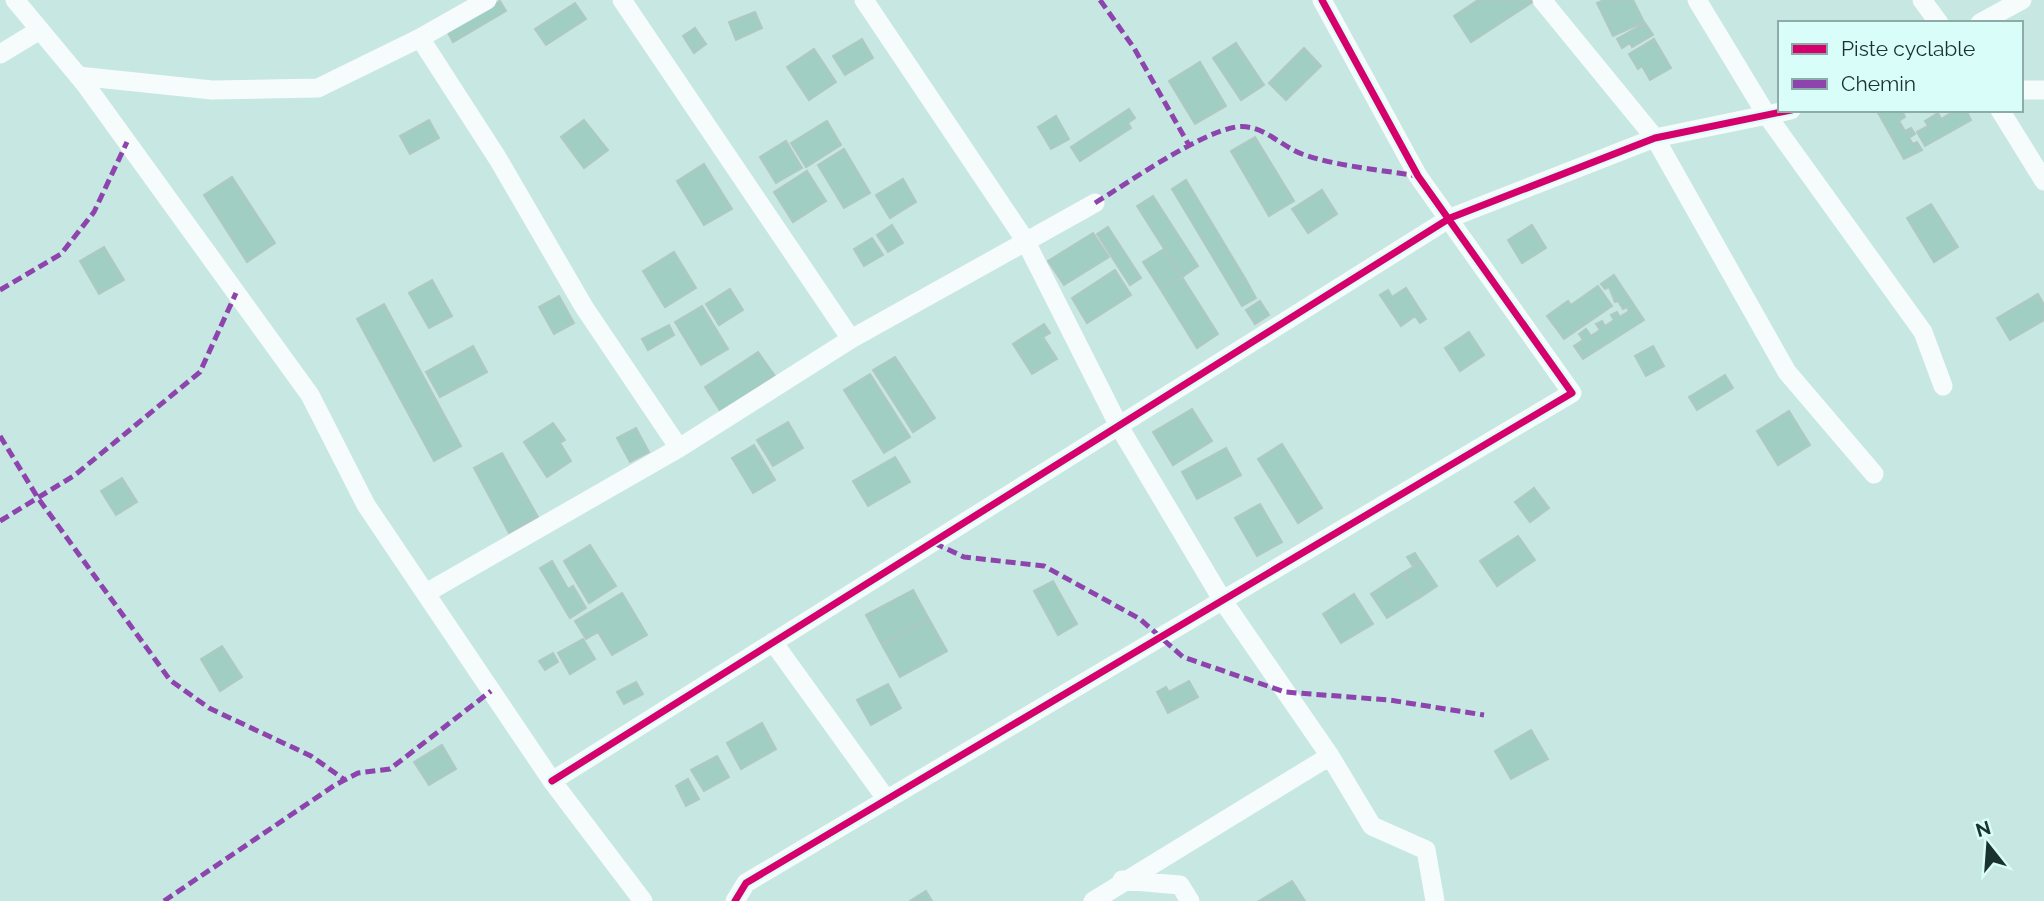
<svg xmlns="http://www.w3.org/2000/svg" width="2044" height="901" viewBox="0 0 2044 901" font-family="Raleway,sans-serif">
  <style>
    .building { fill: #a1cec2; stroke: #afc8c2; stroke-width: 2 }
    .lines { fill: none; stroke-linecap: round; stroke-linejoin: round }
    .minor { stroke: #f6fbfb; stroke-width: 19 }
    .quiet { stroke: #8e44ad; stroke-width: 5; stroke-dasharray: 10 5; stroke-linecap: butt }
    .cycleway-casing { stroke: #d9fdf8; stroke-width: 11 }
    .cycleway { stroke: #d6006c; stroke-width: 7 }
  </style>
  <rect width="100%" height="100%" fill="#c6e7e2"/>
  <path class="building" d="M1478,0H1533L1534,1L1471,42L1454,16Z
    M1604,0H1633L1644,22L1613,36L1597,3Z
    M500,1L506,11L453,42L447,31Z
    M575,3L586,19L546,45L535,29Z
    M755,12L762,28L736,40L729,22Z
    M1645,23L1653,35L1632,47L1630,43L1622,48L1617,39Z
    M695,28L706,44L694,53L683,36Z
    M862,39L873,58L845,75L833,56Z
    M1654,39L1671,68L1650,80L1642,66L1638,69L1629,54Z
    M1236,43L1264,85L1241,100L1213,58Z
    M1304,48L1321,66L1286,100L1269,83Z
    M814,49L836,82L809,100L787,67Z
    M1200,62L1226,106L1195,124L1169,81Z
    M1129,109L1135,118L1128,123L1131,128L1080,161L1071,147Z
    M1893,110L1895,113L1902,110L1905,117L1899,121L1905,131L1911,128L1915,134L1909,138L1913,144L1917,142L1922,150L1904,159L1877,111Z
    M1956,110H1966L1971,120L1925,146L1917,132L1928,126L1925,121L1938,113L1941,119Z
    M1056,116L1069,139L1051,149L1038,127Z
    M429,120L439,138L410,154L400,136Z
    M584,120L608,150L584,168L561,137Z
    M827,121L841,145L806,167L791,143Z
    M1255,137L1294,201L1269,216L1231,151Z
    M786,141L802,168L776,183L760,157Z
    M844,149L870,193L844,208L818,165Z
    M704,164L732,209L704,225L677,181Z
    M807,171L826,201L793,222L774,192Z
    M232,177L275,243L247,262L204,195Z
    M903,179L916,202L890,218L876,195Z
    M1186,180L1246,280L1232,289L1172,189Z
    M1322,190L1337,214L1308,233L1292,209Z
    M1153,196L1198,266L1182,277L1137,206Z
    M1931,204L1958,247L1934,262L1907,218Z
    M892,225L903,243L888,252L877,235Z
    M1532,225L1546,248L1522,263L1508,240Z
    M1108,227L1141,278L1130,285L1097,234Z
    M1093,233L1109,257L1064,285L1048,261Z
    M872,238L883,255L864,266L854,249Z
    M104,247L124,280L99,294L80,261Z
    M1164,249L1182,277L1161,290L1143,262Z
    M674,252L696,288L665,307L643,271Z
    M1115,270L1131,295L1087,323L1072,298Z
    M1614,275L1644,320L1583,359L1574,346L1583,340L1579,334L1586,329L1591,336L1600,330L1596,324L1602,321L1605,326L1614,320L1611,315L1617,312L1620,317L1629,311L1627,307L1623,309L1618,301L1615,302L1609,287L1605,289L1601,284Z
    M1182,277L1218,334L1197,348L1161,290Z
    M432,280L452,316L429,328L409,293Z
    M1246,280L1256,298L1242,306L1232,289Z
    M1598,286L1612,306L1564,339L1547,316L1568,301L1571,305Z
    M1406,288L1426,319L1420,323L1415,316L1401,326L1380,295L1388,290L1392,297Z
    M730,289L743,310L719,325L706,304Z
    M2038,294L2044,305V320L2010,340L1997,318Z
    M559,296L574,323L554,334L539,307Z
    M1260,301L1269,315L1255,324L1246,310Z
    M384,304L461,446L434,461L357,319Z
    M702,306L728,349L701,365L675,322Z
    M1044,324L1050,333L1043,337L1057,359L1032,374L1013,344Z
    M669,325L674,335L648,350L642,339Z
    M1469,332L1484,355L1460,371L1445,348Z
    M473,346L487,372L440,397L426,372Z
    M1653,346L1664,366L1646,376L1635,356Z
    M758,352L775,376L721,412L705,387Z
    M895,357L935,418L913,432L873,370Z
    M870,374L910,437L884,453L844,390Z
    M1725,375L1733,388L1697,410L1689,397Z
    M1192,409L1212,441L1173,465L1153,432Z
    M1789,411L1810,445L1778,465L1757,431Z
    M788,422L803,448L773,466L757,440Z
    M553,423L565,440L560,443L571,461L547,477L524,442Z
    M636,428L649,452L630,462L617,438Z
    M1282,444L1322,508L1298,523L1258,459Z
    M754,445L775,480L753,493L732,458Z
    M1226,448L1241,475L1197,499L1182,472Z
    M502,453L538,517L509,533L474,468Z
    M895,457L910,482L868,506L853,481Z
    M122,478L137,502L116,515L101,491Z
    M1534,488L1549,508L1530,522L1515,502Z
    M1260,504L1282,542L1257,556L1235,518Z
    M1518,536L1535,560L1497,586L1480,561Z
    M590,545L616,586L589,603L564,561Z
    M1415,553L1420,561L1412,565L1407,557Z
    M552,561L568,589L573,586L586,608L570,618L540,568Z
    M1421,562L1437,586L1419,598L1403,573Z
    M1403,573L1419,598L1387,618L1371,594Z
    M1053,581L1077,624L1058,635L1034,591Z
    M913,590L929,619L882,645L866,615Z
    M622,593L647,635L612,655L598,632L586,639L575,621Z
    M1354,594L1373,624L1341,643L1323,614Z
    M929,619L947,651L900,677L882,645Z
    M583,639L595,659L570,674L558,653Z
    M222,646L242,677L220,691L201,659Z
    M553,653L558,662L545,670L539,661Z
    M1189,681L1198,697L1168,713L1157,692L1166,687L1169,692Z
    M636,682L643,694L624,704L617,692Z
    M888,684L901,708L871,725L857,700Z
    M762,723L776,749L741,769L727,743Z
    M1531,730L1548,759L1511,779L1495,751Z
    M442,745L456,769L429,785L414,762Z
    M717,756L729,777L704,791L691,770Z
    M688,779L699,799L686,806L676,786Z
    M1292,881L1305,901H1259Z
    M926,891L932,901H910Z"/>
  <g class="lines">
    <path class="minor" d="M15,0L85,84L310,395L366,505L552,781L643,901
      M622,0L851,339
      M864,0L1025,240L1120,428L1223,601L1330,756L1372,826L1426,850L1435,901
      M1542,0L1655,138L1787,372L1874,474
      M1697,0L1766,114L1923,332L1943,386
      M1922,0L1939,23
      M1980,23L2022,0
      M420,38L498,159L584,307L679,448
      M0,54L38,31
      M78,76L212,90L318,88L420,38L487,0
      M2021,90H2044
      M2000,110L2044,181
      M426,593L679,448L851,339L1095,203
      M773,642L887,800
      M552,781L1450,218L1655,138L1791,110
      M1122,880L1180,885L1190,901
      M735,901L746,883L1572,393L1418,176L1322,0
      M1093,901L1330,756"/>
    <path class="quiet" d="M1100,0L1134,48L1190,147
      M1095,203C1129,182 1199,133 1236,127C1264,123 1282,149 1308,156C1343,167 1382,170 1418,176
      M0,290L61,254L94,212L127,142
      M0,436L38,498L170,680L209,708L311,756L345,780
      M0,521L75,475L200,372L236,293
      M934,543L964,557L1044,566L1140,619L1183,657L1285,692L1389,700L1484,715
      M164,901L335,785L358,773L390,769L491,691"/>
    <defs>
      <path id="cycleway" d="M552,781L1450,218L1655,138L1791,110
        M735,901L746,883L1572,393L1418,176L1322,0"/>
    </defs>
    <use href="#cycleway" class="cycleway-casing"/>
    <use href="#cycleway" class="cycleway"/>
  </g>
  <rect x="1778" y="21" width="245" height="91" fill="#d9fdf8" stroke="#8daca8" stroke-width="2"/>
  <rect x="1792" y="44" width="35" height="10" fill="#d6006c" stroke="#8daca8" stroke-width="2"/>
  <text x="1841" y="56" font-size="21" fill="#1a322f">Piste cyclable</text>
  <rect x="1792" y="79" width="35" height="10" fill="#8e44ad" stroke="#8daca8" stroke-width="2"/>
  <text x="1841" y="91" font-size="21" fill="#1a322f">Chemin</text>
  <g transform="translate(1988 845) rotate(343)" stroke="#d9fdf8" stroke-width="5" paint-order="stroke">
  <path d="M0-5L12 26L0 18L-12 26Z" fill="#1a322f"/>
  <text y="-10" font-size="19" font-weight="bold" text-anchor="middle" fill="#1a322f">N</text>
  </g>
</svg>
